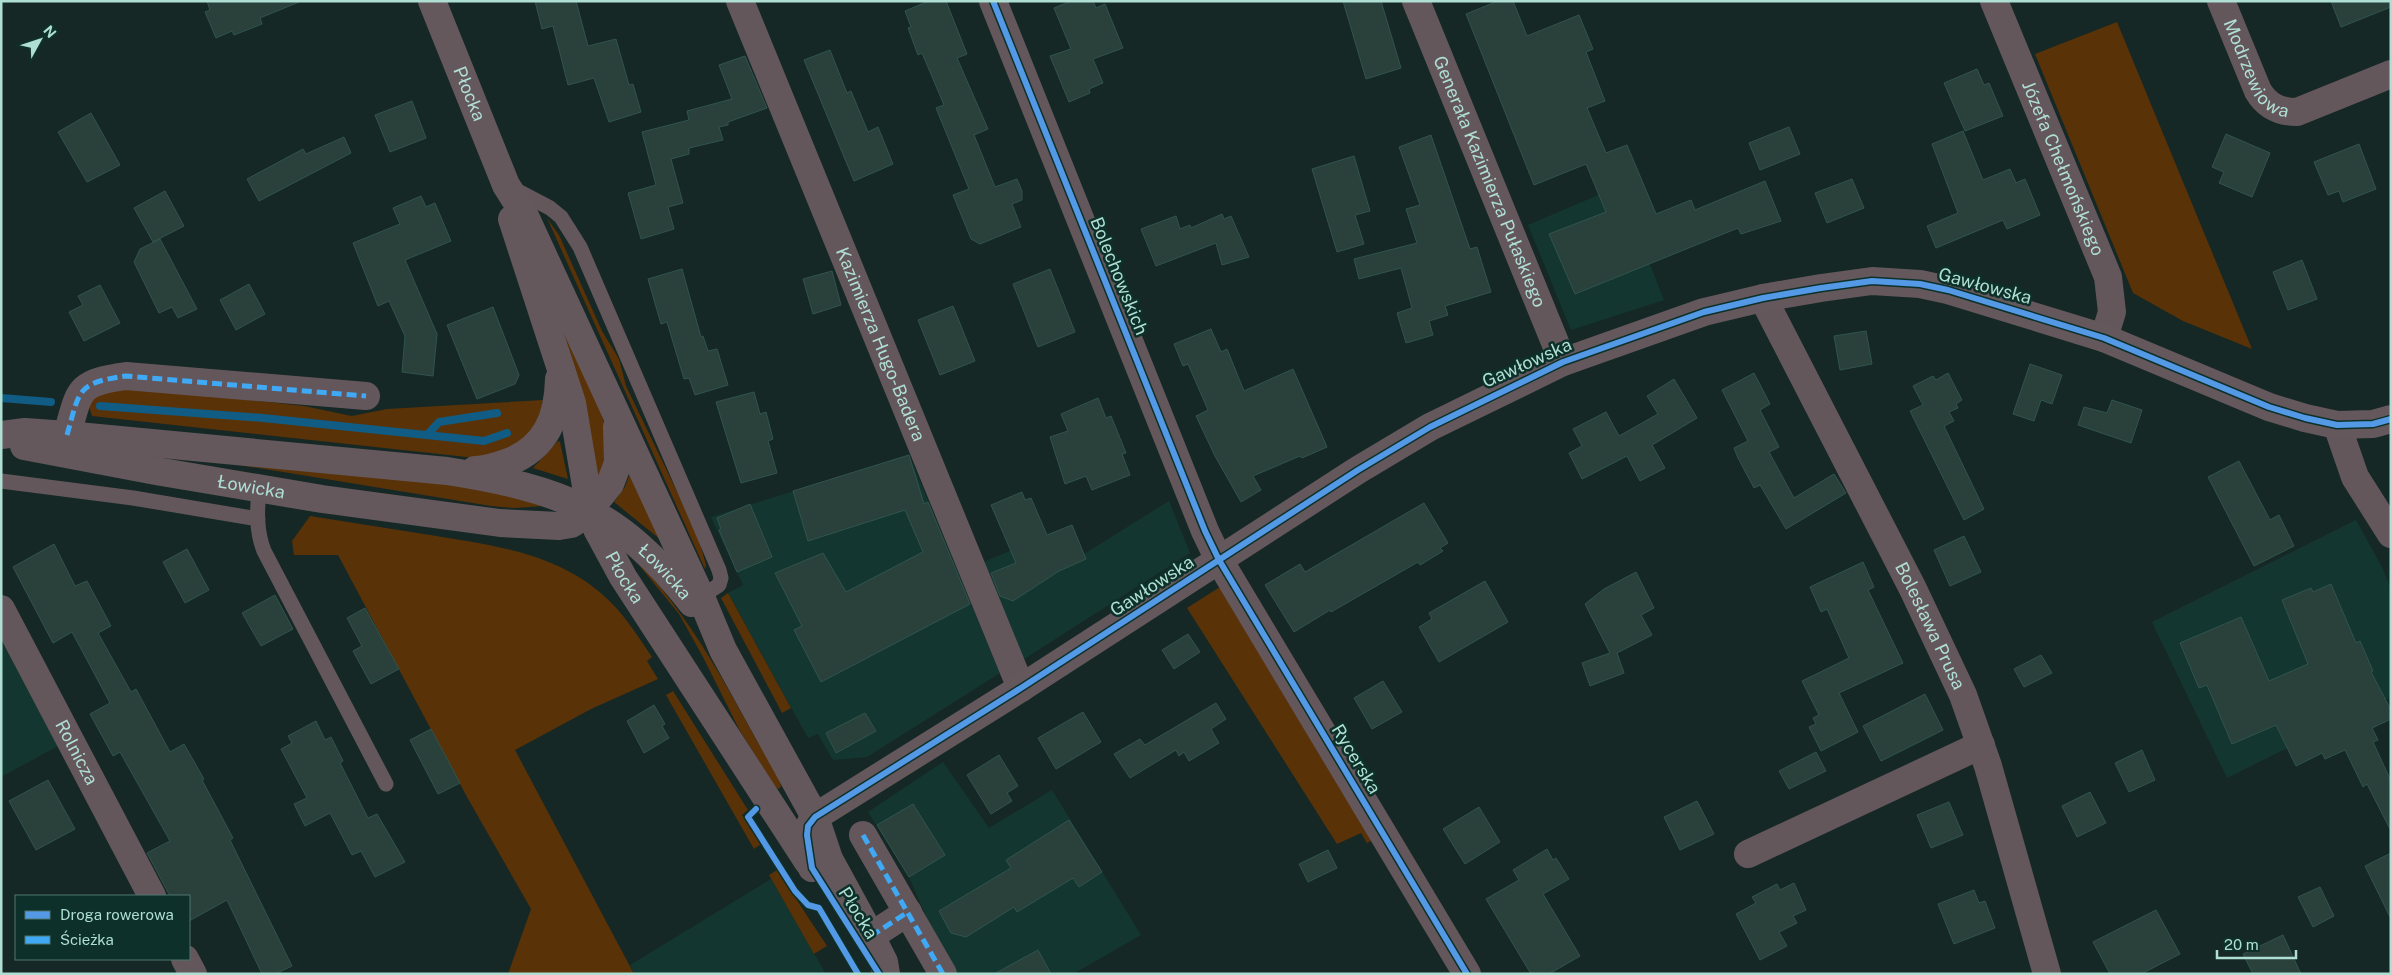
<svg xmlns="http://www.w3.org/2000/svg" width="2392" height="975" viewBox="0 0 2392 975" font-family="'Public Sans',sans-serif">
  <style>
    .built { fill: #133730 }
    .green { fill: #593207 }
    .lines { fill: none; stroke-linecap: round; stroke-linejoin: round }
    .stream { stroke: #105c84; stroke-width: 8 }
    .building { fill: #29403b; stroke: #31544e }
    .lane { stroke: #64575c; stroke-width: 15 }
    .street { stroke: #64575c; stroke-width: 28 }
    .secondary { stroke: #64585d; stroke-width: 28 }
    .quiet { stroke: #3fa9f5; stroke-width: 5; stroke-dasharray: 10 5; stroke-linecap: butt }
    .cycleway-casing { stroke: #0e302a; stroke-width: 9 }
    .cycleway { stroke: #5399e6; stroke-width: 6 }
    .labels { text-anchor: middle; stroke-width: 5; stroke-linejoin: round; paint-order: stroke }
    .street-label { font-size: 18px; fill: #afded3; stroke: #0e302a }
  </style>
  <rect width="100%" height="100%" fill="#162825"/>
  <path class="built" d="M1619,186L1664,300L1571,330L1528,225Z
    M909,455L1000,673L867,757L833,760L818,734L808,738L728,593L743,585L711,517Z
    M1169,501L1190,553L1021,661L981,563L1072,525L1084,554Z
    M2356,520L2382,567L2391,589V697L2227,778L2152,622Z
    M1,640L58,746L1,777Z
    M943,762L989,828L1052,790L1141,935L1073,974H956L934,935L909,877L868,812Z
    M771,879L826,974H634L630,965Z"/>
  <path class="green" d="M2117,22L2252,349L2183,321L2133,293L2035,54Z
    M547,218L559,235L602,331L619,359L626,386L697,533L706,565L705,569Z
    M544,277C562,318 616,416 606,458C605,465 600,473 597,479Z
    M142,388L304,406L352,416L387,409L543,400C536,442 519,442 485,459L92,416L87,400L92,392Z
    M558,441L560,442L568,479L533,468Z
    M215,461C323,469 439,472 543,506L514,508L491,506Z
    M630,473L661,540L614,502L625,487Z
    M310,516C350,522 390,529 430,535C490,545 555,552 603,595C623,612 637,635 652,657L647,661L658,679L591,709L515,750L634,974H508L531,909L467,797L338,555H294L292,541Z
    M630,554C685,608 722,677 758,743C765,755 780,774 781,787L778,789L774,785L740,731L703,657L679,614Z
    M1223,585L1376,838L1367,843L1361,833L1337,844L1187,608Z
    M728,593L791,708L782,713L721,598Z
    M673,691L748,810L742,815L761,844L754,849L666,695Z
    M777,870L827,946L814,954L769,875Z"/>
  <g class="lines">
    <path class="stream" d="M1,398L51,402
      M100,406L263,418L484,441L507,433
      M428,434L439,422L497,413"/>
  </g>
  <path class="building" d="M207,1H299V2L260,18L262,24L234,35L232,31L216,38L205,12L210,10Z
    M535,1H576L588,46L616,39L629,85L633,84L641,112L609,122L594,78L568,85L553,26L542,29Z
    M929,1H946L967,54L957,58L988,129L974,135L995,187L1017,179L1022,191V200L1012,204L1021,227L980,244L971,239L953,195L969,189L936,108L944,105L922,53L918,55L908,28L911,27L905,11Z
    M1071,1H1093L1096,8L1105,4L1123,48L1093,59L1103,83L1089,89L1090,93L1069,102L1050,56L1071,49L1054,8Z
    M1343,1H1381L1401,68L1366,79Z
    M1498,1H1513L1527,36L1579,15L1593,49L1586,52L1605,101L1587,108L1606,153L1627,145L1656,214L1691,200L1695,210L1765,181L1781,221L1741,234L1738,228L1575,294L1549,234L1606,212L1586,164L1534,185L1466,14Z
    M2331,1H2391V7L2341,27Z
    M830,50L847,93L851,91L868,132L878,127L893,164L854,181L804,60Z
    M745,56L767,108L728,122V125L719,127L723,140L689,148V154L671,159L683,203L668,207L674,229L641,239L628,193L656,185L642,132L689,120L687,111L732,99L719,65Z
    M1977,69L1984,85L1989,83L2003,116L1965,131L1944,83Z
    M412,101L426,138L390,152L375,115Z
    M91,113L120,165L87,182L58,132Z
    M1789,127L1800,154L1760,170L1749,143Z
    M1963,131L1983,180L2010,169L2016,183L2025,179L2040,215L2007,229L2003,220L1936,248L1927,226L1958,213L1932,144Z
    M2226,134L2270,153L2252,197L2219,183L2224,172L2212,167Z
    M1431,135L1470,249L1477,247L1491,292L1445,306L1448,315L1429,321L1433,335L1406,343L1397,313L1412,308L1401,268L1359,279L1354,259L1417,243L1406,209L1420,205L1399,147Z
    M344,137L351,153L259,201L247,179L303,149L306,154Z
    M2359,144L2376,189L2343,202L2339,191L2328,195L2314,162Z
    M1354,156L1370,211L1355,215L1364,244L1337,252L1312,169Z
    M1852,179L1864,208L1827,223L1815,193Z
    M165,191L184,226L153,242L134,208Z
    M421,196L426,207L435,203L451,241L405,260L437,334L433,376L402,372L405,336L389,301L378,306L353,243L400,224L393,208Z
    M1222,214L1224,219L1231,216L1249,257L1222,265L1216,243L1156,266L1141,229L1176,216L1180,229L1190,225L1191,228Z
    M160,239L197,309L178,318L172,307L159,313L134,262L140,249Z
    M2302,260L2317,299L2288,310L2273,272Z
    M682,269L701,337L703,336L708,351L717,349L728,385L695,395L689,378L684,379L667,322L661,324L648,279Z
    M1050,269L1075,332L1038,347L1013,284Z
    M832,271L841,305L813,314L803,279Z
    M249,284L265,314L236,330L220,300Z
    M100,285L120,323L84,341L69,312L83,305L78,296Z
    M953,306L975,361L940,375L918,320Z
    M493,307L519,375L515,384L477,399L447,325Z
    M1211,329L1221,352L1227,349L1244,391L1293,369L1327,447L1302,458L1300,456L1253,476L1261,490L1241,502L1215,456L1196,416L1208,410L1188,364L1183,366L1174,344Z
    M1866,331L1872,364L1840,370L1834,336Z
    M2030,364L2062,375L2052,404L2041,400L2034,421L2013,414Z
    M1754,373L1770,404L1760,410L1779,447L1769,452L1794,498L1834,474L1846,493L1786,529L1760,485L1754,488L1738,458L1734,448L1748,441L1722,390Z
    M1948,373L1962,400L1956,404L1958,408L1949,412L1954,421L1944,426L1984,509L1964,520L1910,411L1923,405L1913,386L1933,376L1936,380Z
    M1674,379L1697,418L1652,445L1665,468L1640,481L1627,456L1582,479L1569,453L1582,446L1573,429L1606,412L1619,436L1658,414L1647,396Z
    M754,392L760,414L766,412L773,439L768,441L777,473L741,483L716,402Z
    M1098,398L1106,418L1111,416L1120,438L1126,453L1122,454L1130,475L1092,490L1086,476L1065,484L1050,437L1068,431L1061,414Z
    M2112,400L2142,410L2131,443L2078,425L2084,407L2107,413Z
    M909,455L924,504L928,502L970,604L821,682L794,630L802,626L775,573L823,553L846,592L923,552L905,510L808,541L793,491Z
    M2239,461L2270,520L2279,515L2294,546L2254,566L2208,477Z
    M1022,492L1025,500L1031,498L1047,535L1072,525L1086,559L1059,571L1013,601L1000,596L991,573L1016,563L991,505Z
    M1424,503L1448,543L1440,548L1443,551L1420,565L1418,562L1331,612L1330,610L1294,632L1265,585L1300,564L1305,572Z
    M750,504L772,557L737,572L719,530L721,529L717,518Z
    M1964,536L1981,572L1950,586L1934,550Z
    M54,544L75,586L87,581L111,626L98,633L131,692L136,689L170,752L184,744L204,779L202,780L233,838L230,840L292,966L275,974H262L227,900L189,921V896H170L147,853L170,841L120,752L113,756L90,714L110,703L72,632L53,643L13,567Z
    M187,549L209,590L185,603L163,562Z
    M1863,562L1874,587L1868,590L1903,663L1839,693L1858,732L1821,751L1809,727L1816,724L1813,718L1819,715L1802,681L1849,658L1827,609L1821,612L1810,587Z
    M1636,572L1654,608L1641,615L1652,635L1617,653L1624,673L1590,686L1582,663L1610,653L1585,604L1604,589Z
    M1485,581L1508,622L1439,662L1419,627L1432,619L1429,613Z
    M2331,584L2356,643L2360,641L2373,671L2371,672L2391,710V719L2372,728L2378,740L2373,742L2391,781V831L2367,784L2363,787L2345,750L2325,759L2322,753L2296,766L2276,725L2232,744L2207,685L2199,688L2180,643L2241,617L2269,681L2308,664L2282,600L2311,588L2313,592Z
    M275,595L293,629L261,646L242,613Z
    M365,608L399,669L371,684L353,651L362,646L347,618Z
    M1188,634L1200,652L1174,669L1162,650Z
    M2041,655L2052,673L2024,687L2014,669Z
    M1383,681L1402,712L1372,729L1354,698Z
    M1925,694L1943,730L1881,761L1863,726Z
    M1216,703L1226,719L1211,729L1219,743L1189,761L1184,752L1179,756L1176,750L1130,778L1114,754L1140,739L1145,745Z
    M654,705L665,724L662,726L669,738L644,753L627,721Z
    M1083,712L1101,742L1056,769L1038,738Z
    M865,713L876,731L836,753L826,733Z
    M316,721L325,740L331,737L343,761L340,763L368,818L377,814L405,862L375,877L361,851L352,855L330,813L305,826L294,804L307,798L281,749L292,743L288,736Z
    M431,729L460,783L438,794L410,740Z
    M2142,750L2155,780L2129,792L2115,763Z
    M1816,752L1826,771L1789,789L1779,771Z
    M999,755L1018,786L1007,793L1012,801L991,814L967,775Z
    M48,780L75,829L36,850L9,801Z
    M2090,792L2106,823L2077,837L2062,806Z
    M1697,801L1714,834L1680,850L1664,817Z
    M1949,802L1963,835L1931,848L1917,815Z
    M913,804L945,855L909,877L877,825Z
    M1479,807L1500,842L1465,864L1443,829Z
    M1069,820L1102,872L1079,887L1073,878L1017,912L1014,907L966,937L951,933L939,911L1011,868L1006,860Z
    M1547,849L1553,860L1556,858L1569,879L1543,894L1580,956L1549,974H1531L1486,899L1519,880L1513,870Z
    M1328,850L1337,868L1308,882L1299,864Z
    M2391,853V919L2365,866Z
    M1794,883L1806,910L1793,916L1797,923L1779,932L1787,946L1760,960L1736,914L1756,903L1752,897L1777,884L1780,890Z
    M2320,887L2334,916L2313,927L2298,897Z
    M1974,890L1979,903L1985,901L1995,928L1954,944L1938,904Z
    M2156,910L2180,954L2141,974H2110L2093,942Z
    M2283,935L2301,974H2253L2243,954Z
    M1038,950L1051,974H994Z"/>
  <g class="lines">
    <path class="lane" d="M512,188L550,208L561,217L580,247L719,570L721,578L719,585L701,597
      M1,481L133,498L258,519
      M259,489C257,510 256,531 264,551L386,784"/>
    <g class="street">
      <path id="s1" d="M740,1L1021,688"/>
      <path d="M993,1L1205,531L1219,560L1467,974"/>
      <path id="s2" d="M1416,1L1563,362"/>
      <path id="s3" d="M1994,1L2108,277L2112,312L2104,338"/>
      <path id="s4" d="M2221,1L2258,91C2267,106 2279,112 2297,112L2391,74"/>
      <path id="s5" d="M1763,298L1913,589L1963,695L1988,766L2047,974"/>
      <path d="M2337,425L2355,477L2391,534"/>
      <path d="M67,435C80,390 76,383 126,376L366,396"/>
      <path id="s6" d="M1,609L152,896"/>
      <path d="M863,835L943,974"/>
      <path d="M1748,854L1981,745"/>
      <path d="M871,936L908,912"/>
      <path d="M185,959L193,974"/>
    </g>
    <g class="secondary">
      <path id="s7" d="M432,1L506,185L523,212L701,597L723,650L815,817L829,859L871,936L884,962L886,974"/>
      <path id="s8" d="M512,219L572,403L590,510L597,529L623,577L808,862"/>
      <path id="s9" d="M1,435L25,432L67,435L447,471C561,489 619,510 692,603"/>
      <path id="s10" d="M24,446L156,471L322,499L500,523L559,526L571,524L584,516L610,484L618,463L617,427"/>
      <path d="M475,470C486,470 498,466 509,462C546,447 558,418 559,379"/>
      <path d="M812,868C807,850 802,832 815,817L1021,688L1358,470L1430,427L1563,362L1704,312L1763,298L1821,288L1872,281L1920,284L1948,290L2104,338L2269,407L2305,418L2337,425L2373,424L2391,419"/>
    </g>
    <path class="quiet" d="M67,435C80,390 76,383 126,376L366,396
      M863,835L943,974
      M871,936L908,912"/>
    <defs>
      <path id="cycleway" d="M993,1L1205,531L1219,560L1467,974
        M756,809L748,817L795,891L808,905L819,908L858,974
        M879,974L812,868L807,835L808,826L815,817L1021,688L1358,470L1430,427L1563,362L1704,312L1763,298L1821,288L1872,281L1920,284L1948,290L2104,338L2269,407L2305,418L2337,425L2373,424L2391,419"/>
    </defs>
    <use href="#cycleway" class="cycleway-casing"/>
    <use href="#cycleway" class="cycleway"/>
  </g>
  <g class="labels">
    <g class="street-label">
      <text dy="6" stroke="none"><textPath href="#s4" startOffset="78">Modrzewiowa</textPath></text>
      <text dy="6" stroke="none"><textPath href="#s7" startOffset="100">Płocka</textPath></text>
      <text dy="6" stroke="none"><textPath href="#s3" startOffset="181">Józefa Chełmońskiego</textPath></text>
      <text dy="6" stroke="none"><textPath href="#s2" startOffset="195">Generała Kazimierza Pułaskiego</textPath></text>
      <text transform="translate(1119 276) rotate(68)" y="6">Bolechowskich</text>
      <text transform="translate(1985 286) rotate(15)" y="6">Gawłowska</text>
      <text dy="6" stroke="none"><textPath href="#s1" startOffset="371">Kazimierza Hugo-Badera</textPath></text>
      <text transform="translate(1527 363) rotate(-24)" y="6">Gawłowska</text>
      <text dy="6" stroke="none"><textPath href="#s10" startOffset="231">Łowicka</textPath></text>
      <text dy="6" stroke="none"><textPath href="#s9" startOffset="694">Łowicka</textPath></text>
      <text dy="6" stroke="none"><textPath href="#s8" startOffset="378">Płocka</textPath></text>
      <text transform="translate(1152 586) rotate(-33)" y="6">Gawłowska</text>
      <text dy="6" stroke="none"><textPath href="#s5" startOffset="368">Bolesława Prusa</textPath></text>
      <text dy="6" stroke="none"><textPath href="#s6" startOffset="162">Rolnicza</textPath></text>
      <text transform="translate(1356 759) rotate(59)" y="6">Rycerska</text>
      <text transform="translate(858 913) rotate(58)" y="6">Płocka</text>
    </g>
  </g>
  <rect width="2392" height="975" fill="none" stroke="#afded3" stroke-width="5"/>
  <rect x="15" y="895" width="175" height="65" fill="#0e302a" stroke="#4e766e"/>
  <rect x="25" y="911" width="25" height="8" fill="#5399e6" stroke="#4e766e"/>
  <text x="60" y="920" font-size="15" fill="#afded3">Droga rowerowa</text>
  <rect x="25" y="936" width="25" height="8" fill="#3fa9f5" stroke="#4e766e"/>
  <text x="60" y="945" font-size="15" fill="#afded3">Ścieżka</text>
  <g transform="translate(40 40) rotate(50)" stroke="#0e302a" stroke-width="4" paint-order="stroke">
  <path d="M0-4L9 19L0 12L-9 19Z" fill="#afded3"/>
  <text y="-8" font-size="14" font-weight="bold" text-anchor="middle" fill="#afded3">N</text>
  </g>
  <path d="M2217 950v8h79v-8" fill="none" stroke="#afded3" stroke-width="2.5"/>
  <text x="2224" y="950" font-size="15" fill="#afded3" stroke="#0e302a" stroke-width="4" paint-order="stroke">20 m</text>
</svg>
